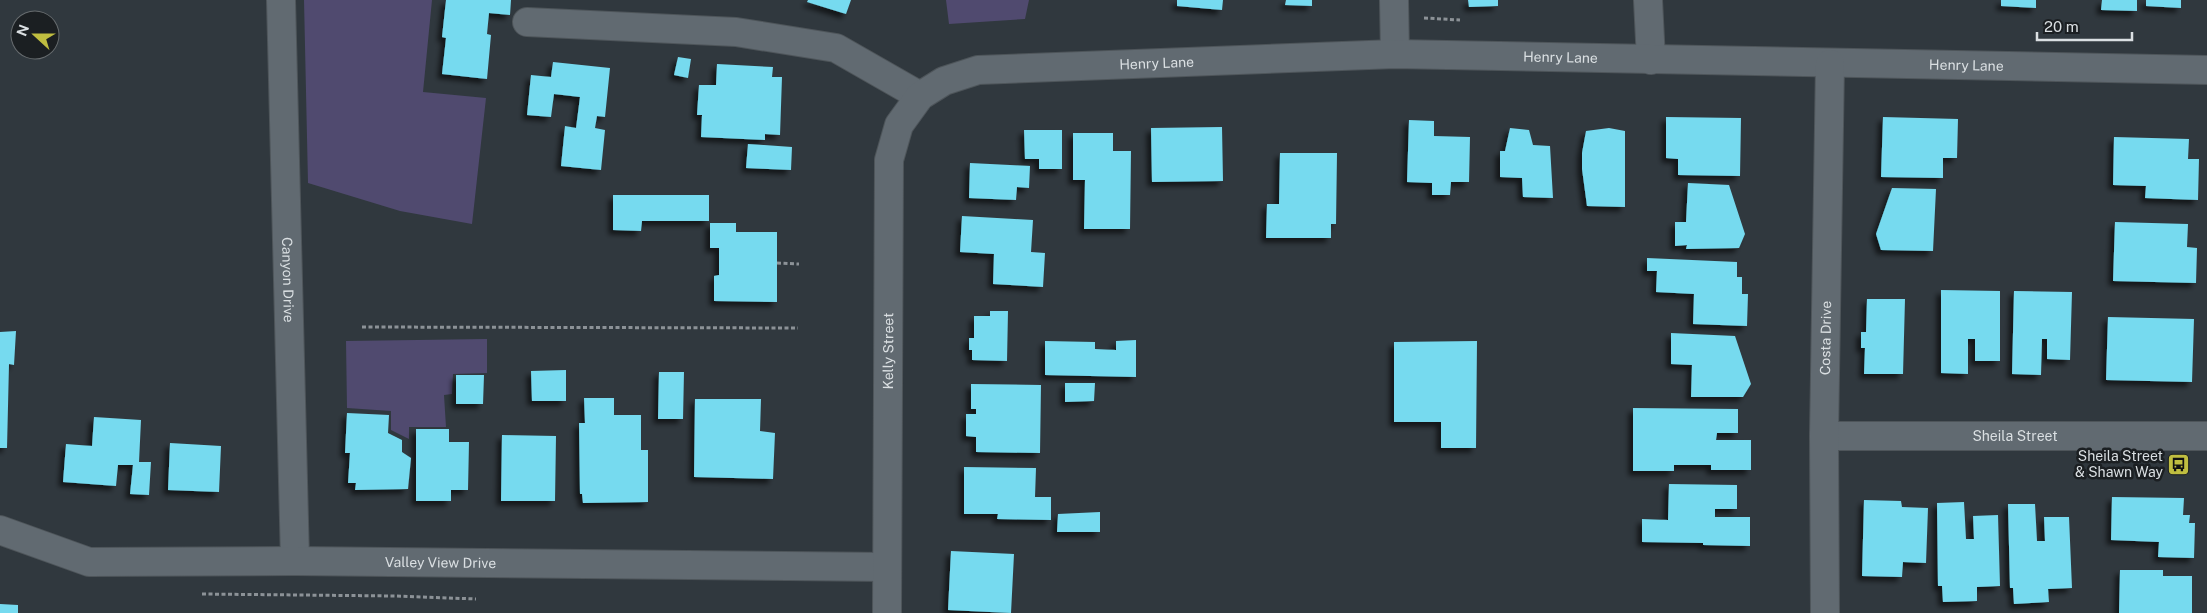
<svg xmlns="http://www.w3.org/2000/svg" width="2207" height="613" viewBox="0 0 2207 613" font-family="'Public Sans',sans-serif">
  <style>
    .green { fill: #504a6f }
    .building { fill: #76daef; filter: url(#shadow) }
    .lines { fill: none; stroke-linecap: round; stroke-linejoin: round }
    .minor-casing { stroke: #4e555a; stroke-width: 30 }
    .path { stroke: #8c9297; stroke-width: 3; stroke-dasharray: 4 2.5; stroke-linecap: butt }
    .minor { stroke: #616a71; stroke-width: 28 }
    .labels { text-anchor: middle; stroke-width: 5; stroke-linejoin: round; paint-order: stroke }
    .street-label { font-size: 14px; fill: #dadfe2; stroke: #1b1f22 }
    .poi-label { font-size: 14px; fill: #dadfe2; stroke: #1b1f22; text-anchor: end }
  </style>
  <defs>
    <filter id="shadow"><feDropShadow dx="-4.5" dy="4.5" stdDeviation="2.5" flood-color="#0009"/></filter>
  </defs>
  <rect width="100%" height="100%" fill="#30383e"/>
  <path class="green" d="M304,0H432L423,92L486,98L472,224L400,211L308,183Z
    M946,0H1029L1025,19L949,24Z
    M487,339V373L453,374L452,394L444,395L446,427H409V439L391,430V411L347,408L346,341Z"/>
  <path class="building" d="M446,0H511L510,15L489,13L487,34L491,35L487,79L442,74L446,38L442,37Z
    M808,0H851L846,14L807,2Z
    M1177,0H1223L1222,10L1177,6Z
    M1286,0H1312V6L1285,5Z
    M1468,0H1498V6L1469,7Z
    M2001,0H2036V8L2001,6Z
    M2102,0H2137V11L2101,10Z
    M2146,0H2181V8L2146,6Z
    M678,57L691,59L688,78L674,75Z
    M553,62L610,68L605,117L597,116L595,128L605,130L601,170L561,166L565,126L576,128L580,97L554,94L551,117L527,115L531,75L551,77Z
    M717,64L773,67L772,77H782L780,135L765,134V140L701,137L702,115H697L699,85H716Z
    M1666,117L1741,118L1740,176L1678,175V159L1666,158Z
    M1883,117L1958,119L1957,158H1943V178L1881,177Z
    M1409,120L1434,121V136L1470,137L1469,182H1451L1450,195H1432V183L1407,182Z
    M1222,127L1223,181L1152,182L1151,128Z
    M1510,128L1529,130L1533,145L1550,146L1553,198L1523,197L1522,178L1500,177V151H1505Z
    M1609,128L1625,131V207L1587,206L1582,169V153L1586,131Z
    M1024,130H1062V169H1039V159H1025Z
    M1073,133H1113V151H1131L1130,229H1084L1085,180H1073Z
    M2114,137L2189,139L2188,159H2199L2198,200L2145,198L2146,186L2113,185Z
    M748,144L792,147L791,170L746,168Z
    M1280,153H1337L1336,224H1331V238H1266L1267,204H1279Z
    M970,163L1030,166L1029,188L1017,187L1016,200L969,198Z
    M1688,183L1729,185L1745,234L1739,248L1686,249L1687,245L1675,246V222H1686Z
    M1892,188L1936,189L1933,251L1881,250L1876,234Z
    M613,195H709V221H642L641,231L613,230Z
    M962,216L1033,220L1031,252L1045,253L1043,287L993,284L994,254L960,252Z
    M2115,222L2188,224L2187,247L2197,248L2196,283L2113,281Z
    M710,223H736V232H777V302L714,301V276L719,275V248H710Z
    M1647,258L1737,262V277H1742V294H1748L1747,326L1693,324L1694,294L1656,292L1657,271H1647Z
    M1941,290L2000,291V361H1975V339H1968V374L1941,373Z
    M2014,291L2072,292L2070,360L2047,359V339H2042L2041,375L2012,374Z
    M1867,299H1905L1903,374H1864L1865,348H1861V332H1866Z
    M990,311H1008L1007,361L972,360V350H969V338H974V316H990Z
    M2108,317L2194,319L2192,382L2106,380Z
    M16,331L14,365L9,364L7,448H0V332Z
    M1671,333L1735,336L1751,384L1743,397H1691L1692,365L1671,364Z
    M1136,340V377L1045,375V341L1095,342V349L1116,350V341Z
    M1477,341L1476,448H1441V422H1394V342Z
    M566,370V401H532L531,371Z
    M659,372H684L683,419H658Z
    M456,375H484L483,404H456Z
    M1065,383H1095L1094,401L1065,402Z
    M971,384L1041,385L1040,453L976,452V437L966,436V414H976V409H971Z
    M584,398H614V415H641V450H648V502L583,503L582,494H580L579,423H585Z
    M695,399H761L760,431L775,433L773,479L694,477Z
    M1633,408L1738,409V433H1717L1716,440H1751V470H1711V465H1674V471H1633Z
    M347,413L389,415L388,433L402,440V452L411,458L408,489L355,490L356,483H348L350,453H345Z
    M94,417L141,420L139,462H151L149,495L130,494L133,465H118L116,486L63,482L66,444L92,446Z
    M416,429H449V442H469L468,490H451V501H416Z
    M502,435L556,436L555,501H501Z
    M170,443L221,446L219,492L168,490Z
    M964,467L1036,468L1035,497H1051V520L997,519L998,514H964Z
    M1669,484L1737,485V509H1715V517H1750V546L1703,545V543L1642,542V519L1668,520Z
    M2112,497L2184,498L2183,515H2190L2189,523H2195L2194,558L2158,557L2159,542L2111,540Z
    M1864,500L1901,501L1902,507L1928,508L1926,563L1903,562L1902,577L1862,576Z
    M1964,502L1966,539H1974L1973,516L1998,515L2000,586L1977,587V601L1943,602L1942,586H1938L1937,503Z
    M2008,504H2035L2037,541H2045L2044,517H2069L2072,588L2048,589L2049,602L2014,604L2013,588H2010Z
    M1100,512V532H1057L1058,514Z
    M951,551L1014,554L1011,613L948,610Z
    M2120,570H2163V576H2192V613H2119Z
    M0,604L18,605V613H0Z"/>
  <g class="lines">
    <defs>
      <g id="minor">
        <path id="s1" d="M281,0L295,561"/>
        <path d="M1394,0L1395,54"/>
        <path d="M1648,0L1651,60"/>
        <path d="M527,22L736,32L836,48L920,96"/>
        <path id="s2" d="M1824,436H2207"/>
        <path id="s3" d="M0,530L89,562L295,561L887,567"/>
        <path id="s4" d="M887,613L889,160L899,125L920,96L944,81L978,70L1395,54L2207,70"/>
        <path id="s5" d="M1825,613L1824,436L1830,64"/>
      </g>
    </defs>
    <use href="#minor" class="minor-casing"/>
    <path class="path" d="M1424,18L1460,20
      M777,263L799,264
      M362,327L798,328
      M202,594L396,596L476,599"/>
    <use href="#minor" class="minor"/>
  </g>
  <defs>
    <symbol id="bus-square" viewBox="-11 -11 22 22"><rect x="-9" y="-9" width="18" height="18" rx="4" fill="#c0be40" stroke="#1b1f22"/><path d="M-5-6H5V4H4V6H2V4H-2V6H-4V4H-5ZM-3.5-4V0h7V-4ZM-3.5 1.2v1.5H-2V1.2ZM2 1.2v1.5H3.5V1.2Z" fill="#111"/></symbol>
  </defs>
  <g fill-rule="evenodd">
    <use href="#bus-square" x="2166" y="452" width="25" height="25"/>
  </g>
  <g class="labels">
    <g class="street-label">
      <text dy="5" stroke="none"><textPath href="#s4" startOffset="1172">Henry Lane</textPath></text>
      <text dy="5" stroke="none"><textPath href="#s4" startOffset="768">Henry Lane</textPath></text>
      <text dy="5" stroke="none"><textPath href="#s4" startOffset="1578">Henry Lane</textPath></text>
      <text dy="5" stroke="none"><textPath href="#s1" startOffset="280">Canyon Drive</textPath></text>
      <text dy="5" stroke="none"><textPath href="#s5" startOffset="275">Costa Drive</textPath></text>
      <text dy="5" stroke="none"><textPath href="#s4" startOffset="262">Kelly Street</textPath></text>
      <text dy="5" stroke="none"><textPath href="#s2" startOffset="191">Sheila Street</textPath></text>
      <text dy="5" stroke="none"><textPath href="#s3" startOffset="446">Valley View Drive</textPath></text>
    </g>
    <g class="poi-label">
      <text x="2163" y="461">Sheila Street<tspan x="2163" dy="16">&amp; Shawn Way</tspan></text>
    </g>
  </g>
  <g transform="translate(35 35) rotate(291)"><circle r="24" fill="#1b1f22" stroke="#676c6f"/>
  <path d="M0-4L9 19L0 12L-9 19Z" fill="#c0be40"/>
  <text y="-8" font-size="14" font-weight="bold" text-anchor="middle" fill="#dadfe2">N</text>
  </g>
  <path d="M2037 32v8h95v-8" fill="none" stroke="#dadfe2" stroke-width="2.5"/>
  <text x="2044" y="32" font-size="15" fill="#dadfe2" stroke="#1b1f22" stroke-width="4" paint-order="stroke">20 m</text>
</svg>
